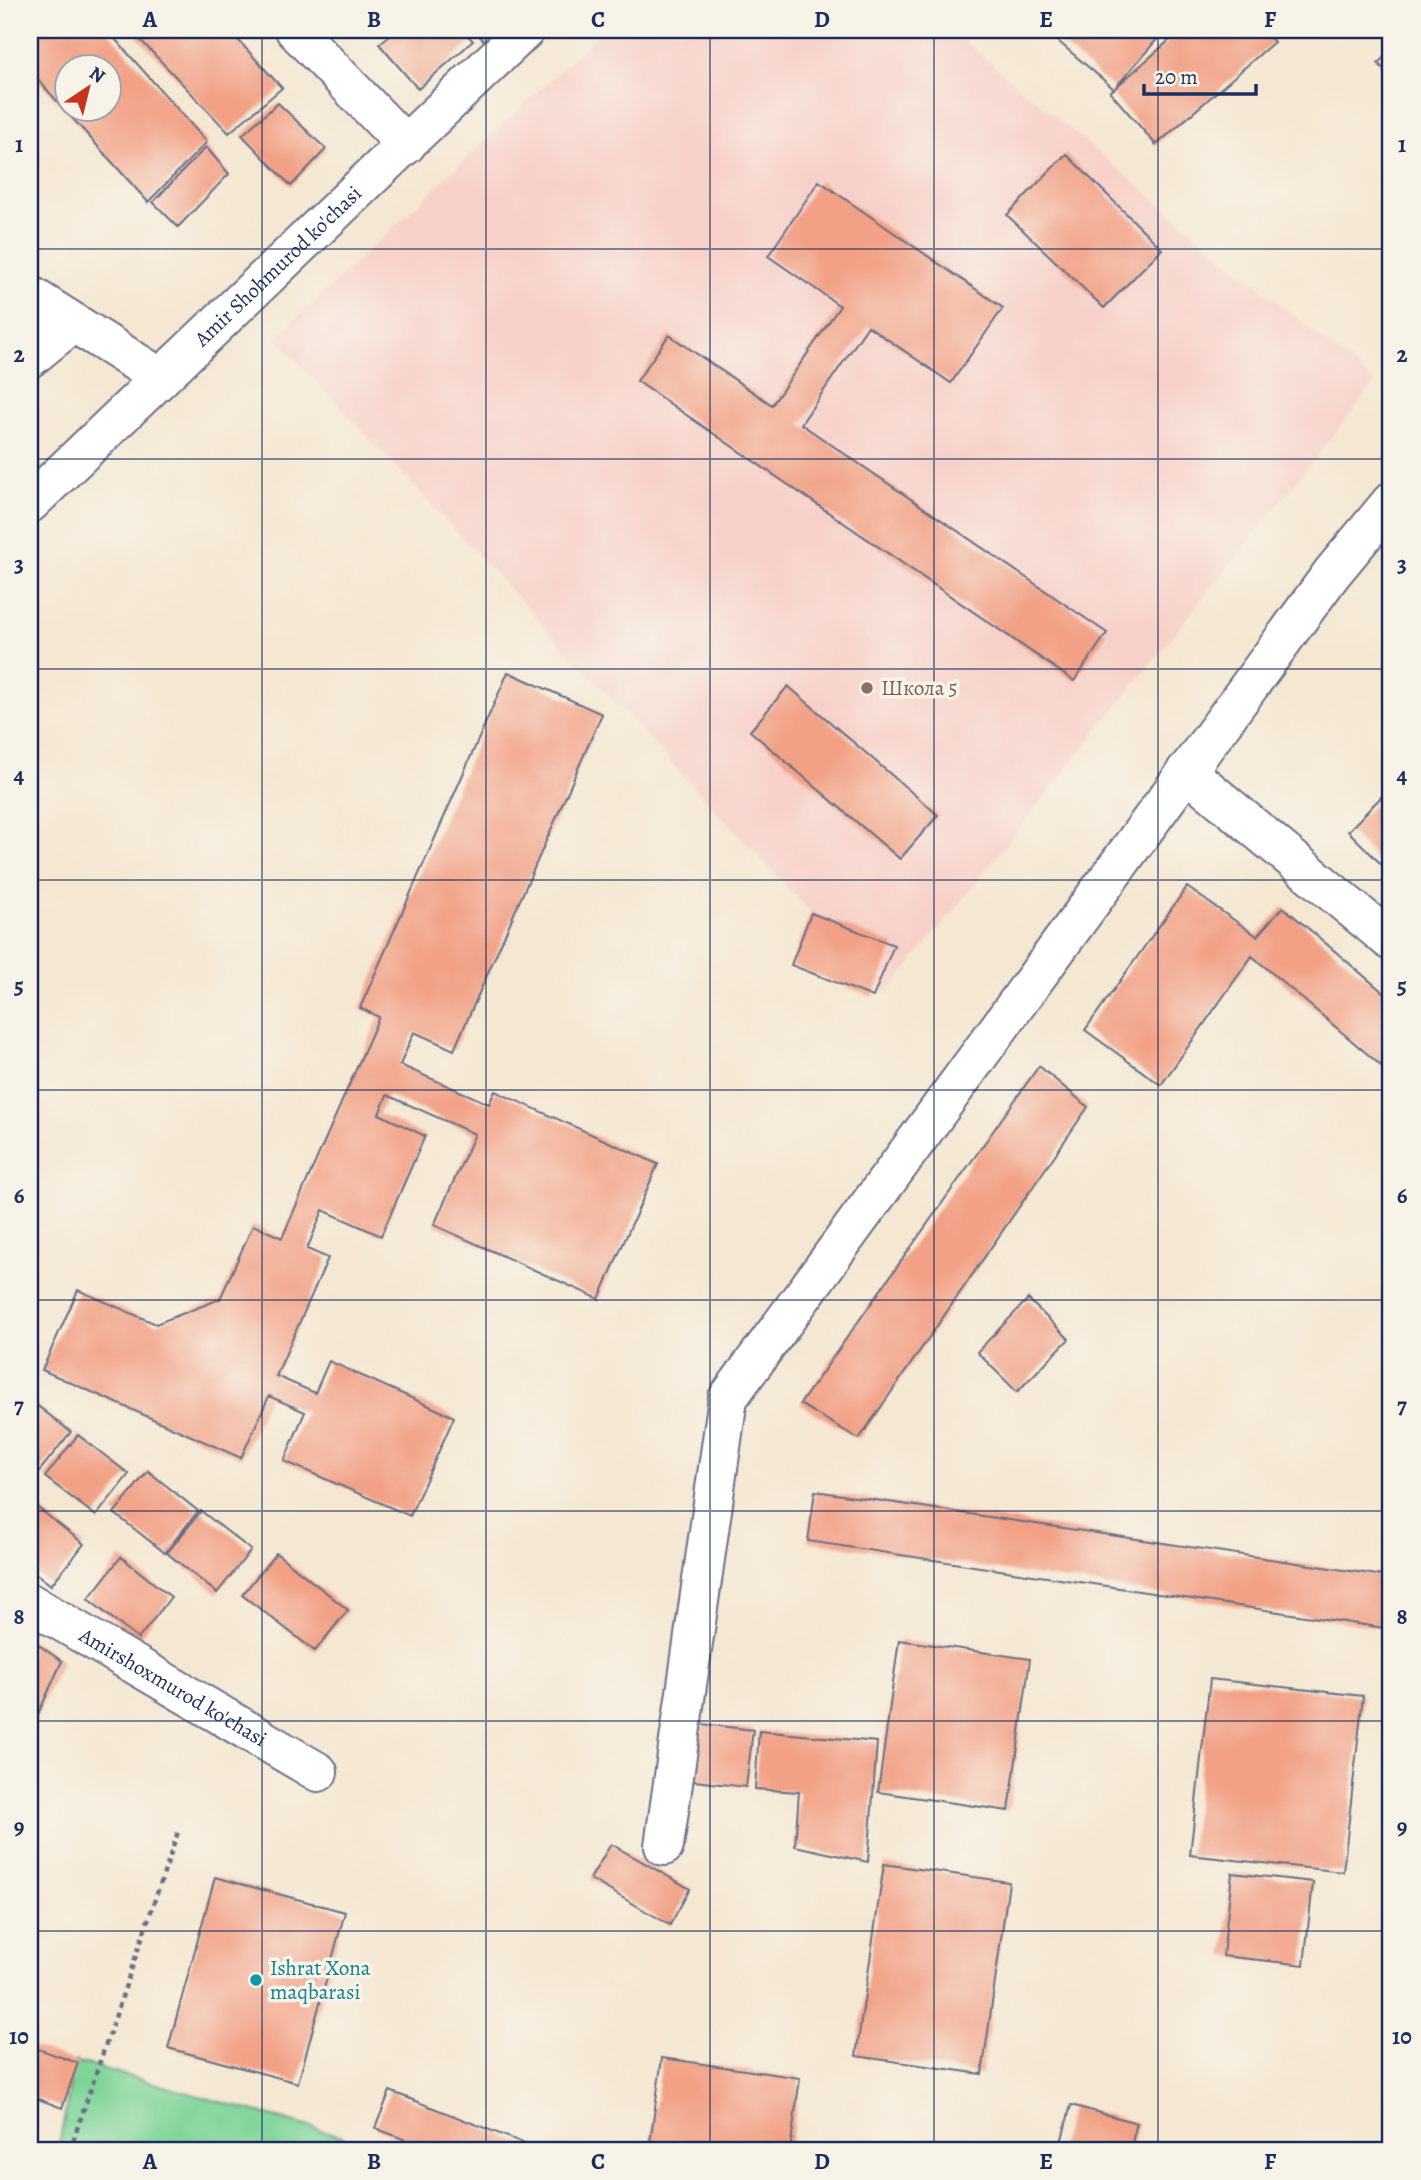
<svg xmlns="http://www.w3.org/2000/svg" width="1421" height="2180" viewBox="0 0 1421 2180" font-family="Alegreya,serif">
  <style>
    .built { fill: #f7d1c9 }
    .green { fill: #7ed498; stroke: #4c827b; stroke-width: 2 }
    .building { fill: #f2a186; fill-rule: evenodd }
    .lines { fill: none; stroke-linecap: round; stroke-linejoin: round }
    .minor-casing { stroke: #676f87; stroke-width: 42 }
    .path { stroke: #676f87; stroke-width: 4.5; stroke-dasharray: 5 5; stroke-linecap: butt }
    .minor { stroke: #fff; stroke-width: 38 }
    .grid { fill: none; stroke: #1b2f5e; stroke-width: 2; stroke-opacity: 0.55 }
    .education-dot { fill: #8d6e63; stroke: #f7f3e8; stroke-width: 2.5 }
    .culture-dot { fill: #0f9aa8; stroke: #f7f3e8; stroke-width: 2.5 }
    .labels { text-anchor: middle; stroke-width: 7; stroke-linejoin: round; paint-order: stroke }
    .street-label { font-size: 21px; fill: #1b2f5e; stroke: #f7f3e8 }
    .education-label { font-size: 21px; fill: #785e54; stroke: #f7f3e8; text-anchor: start }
    .culture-label { font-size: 21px; fill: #0d838f; stroke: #f7f3e8; text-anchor: start }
    .neatline { fill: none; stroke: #1b2f5e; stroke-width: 2.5 }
    .grid-label { font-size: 23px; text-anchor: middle; font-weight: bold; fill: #1b2f5e }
  </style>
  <rect width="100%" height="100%" fill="#f7f3e8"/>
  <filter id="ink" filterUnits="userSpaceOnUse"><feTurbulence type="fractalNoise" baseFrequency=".0143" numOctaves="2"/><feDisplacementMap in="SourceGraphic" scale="14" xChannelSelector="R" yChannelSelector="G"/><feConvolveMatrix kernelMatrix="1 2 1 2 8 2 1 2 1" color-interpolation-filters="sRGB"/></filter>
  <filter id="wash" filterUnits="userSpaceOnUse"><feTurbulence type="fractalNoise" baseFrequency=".00686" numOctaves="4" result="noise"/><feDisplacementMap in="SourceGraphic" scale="28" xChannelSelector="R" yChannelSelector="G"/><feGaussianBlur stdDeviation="1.57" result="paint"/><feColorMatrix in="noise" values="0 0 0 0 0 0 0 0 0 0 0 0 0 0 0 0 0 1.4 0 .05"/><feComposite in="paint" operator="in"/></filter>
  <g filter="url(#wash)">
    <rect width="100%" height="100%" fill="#f5e7d2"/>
    <path class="built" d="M603,30H951L1375,383L887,994L276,338Z"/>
    <path class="green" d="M75,2061L345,2137L341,2150H58Z"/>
    <g id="blocks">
      <path class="building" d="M30,30H107L207,142L148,202L30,71ZM66,66H108V108H66Z
        M131,30H229L282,88L229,133Z
        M396,30H463L473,41L418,89L379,44Z
        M474,30H503L487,44Z
        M1045,30H1165L1115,88L1181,30H1263L1274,42L1156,145L1110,92L1114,89Z
        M1391,51V78L1378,63Z
        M278,103L326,149L291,186L242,135Z
        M206,147L229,174L178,227L153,202Z
        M1066,154L1162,249L1104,308L1007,215Z
        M819,181L1003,308L951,383L868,326L801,424L1107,633L1074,681L637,381L669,335L772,405L840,306L768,256Z
        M508,672L602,714L454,1050L414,1032L400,1065L489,1104L495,1091L658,1164L599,1299L434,1225L475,1134L387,1095L379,1114L425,1136L381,1236L323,1210L307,1249L328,1258L276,1376L315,1393L329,1361L454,1417L410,1516L284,1461L305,1412L269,1396L241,1458L42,1370L78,1290L156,1324L220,1299L253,1225L282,1238L379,1017L360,1008Z
        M788,686L938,815L900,859L750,731Z
        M1391,787V874L1348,831Z
        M1187,887L1257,936L1283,907L1391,999V1074L1252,956L1161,1085L1085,1030Z
        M811,913L894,945L873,997L791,965Z
        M1039,1066L1088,1107L859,1439L800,1404Z
        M1028,1299L1069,1339L1017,1392L977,1352Z
        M30,1400L71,1432L37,1474L30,1468Z
        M78,1435L129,1474L96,1516L45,1477Z
        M148,1471L198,1511L165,1553L114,1513Z
        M815,1491L1391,1577V1629L808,1541Z
        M33,1504L84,1544L51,1585L30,1569V1508Z
        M201,1511L251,1550L217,1593L167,1553Z
        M276,1553L348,1610L315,1651L242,1595Z
        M121,1557L171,1597L138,1639L88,1599Z
        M30,1639L62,1661L30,1732Z
        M899,1640L1030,1659L1009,1811L878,1792Z
        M1210,1679L1363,1696L1343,1872L1190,1855Z
        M693,1723L753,1730L746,1787L686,1780Z
        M759,1731L877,1742L868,1862L795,1846L799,1792L755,1789Z
        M611,1844L690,1889L670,1925L590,1879Z
        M884,1864L1009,1882L982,2074L856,2056Z
        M1232,1873L1313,1882L1304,1965L1223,1956Z
        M215,1877L345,1912L298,2083L168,2048Z
        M30,2046L78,2063L62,2108L30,2096Z
        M662,2058L800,2078L790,2150H649Z
        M390,2091L541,2150H431L375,2128Z
        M1071,2105L1137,2123L1130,2150H1059Z"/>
    </g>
  </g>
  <g filter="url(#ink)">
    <use href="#blocks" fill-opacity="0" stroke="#676f87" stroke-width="2"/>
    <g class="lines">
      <defs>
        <g id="minor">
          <path d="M295,30L406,145"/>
          <path d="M30,295L161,378"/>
          <path d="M30,358L73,323"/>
          <path id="s1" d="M30,503L525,30"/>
          <path d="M1186,771L1391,941"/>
          <path id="s2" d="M30,1603L318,1772"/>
          <path d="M664,1846L728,1398L1332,573L1391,502"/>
        </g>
      </defs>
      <use href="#minor" class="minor-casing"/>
      <path class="path" d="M70,2150L179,1829"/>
      <use href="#minor" class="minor"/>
    </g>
  </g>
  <path class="grid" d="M262,30V2150M486,30V2150M710,30V2150M934,30V2150M1158,30V2150M30,249H1391M30,459H1391M30,669H1391M30,880H1391M30,1090H1391M30,1300H1391M30,1511H1391M30,1721H1391M30,1931H1391"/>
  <circle class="education-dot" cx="867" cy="688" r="7"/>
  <circle class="culture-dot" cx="256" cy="1980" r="7"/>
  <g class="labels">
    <g class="street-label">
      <text dy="7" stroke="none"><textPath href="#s1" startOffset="343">Amir Shohmurod ko'chasi</textPath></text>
      <text dy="7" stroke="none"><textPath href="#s2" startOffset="166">Amirshoxmurod ko'chasi</textPath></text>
    </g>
    <g class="education-label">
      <text x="881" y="695">Школа 5</text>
    </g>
    <g class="culture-label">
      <text x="270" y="1975">Ishrat Хоnа<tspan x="270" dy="24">mаqbаrasi</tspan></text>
    </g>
  </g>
  <rect width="1421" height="2180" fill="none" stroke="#f7f3e8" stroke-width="77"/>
  <g transform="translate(88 88) rotate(35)"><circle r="33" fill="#f7f3e8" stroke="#9fa5b1" stroke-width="2"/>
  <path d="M0-5L12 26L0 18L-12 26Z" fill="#c8321e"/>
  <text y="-10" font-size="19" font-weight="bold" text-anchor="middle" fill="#1b2f5e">N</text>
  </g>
  <path d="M1144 84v10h112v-10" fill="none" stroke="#1b2f5e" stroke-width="3.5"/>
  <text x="1155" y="84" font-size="21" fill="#1b2f5e" stroke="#f7f3e8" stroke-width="5" paint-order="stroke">20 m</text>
  <rect x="38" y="38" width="1344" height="2104" class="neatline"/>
  <g class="grid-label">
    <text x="150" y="27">A</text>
    <text x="374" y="27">B</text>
    <text x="598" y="27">C</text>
    <text x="822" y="27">D</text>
    <text x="1046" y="27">E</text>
    <text x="1270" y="27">F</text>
    <text x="19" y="152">1</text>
    <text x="1402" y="152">1</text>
    <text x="19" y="362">2</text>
    <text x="1402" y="362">2</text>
    <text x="19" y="572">3</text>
    <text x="1402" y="572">3</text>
    <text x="19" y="783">4</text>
    <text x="1402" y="783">4</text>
    <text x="19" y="993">5</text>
    <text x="1402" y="993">5</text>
    <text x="19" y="1203">6</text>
    <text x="1402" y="1203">6</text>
    <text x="19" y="1413">7</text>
    <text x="1402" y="1413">7</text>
    <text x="19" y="1624">8</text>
    <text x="1402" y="1624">8</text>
    <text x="19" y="1834">9</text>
    <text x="1402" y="1834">9</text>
    <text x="19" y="2044">10</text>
    <text x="1402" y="2044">10</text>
    <text x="150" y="2169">A</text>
    <text x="374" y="2169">B</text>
    <text x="598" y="2169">C</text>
    <text x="822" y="2169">D</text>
    <text x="1046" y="2169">E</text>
    <text x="1270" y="2169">F</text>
  </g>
</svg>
